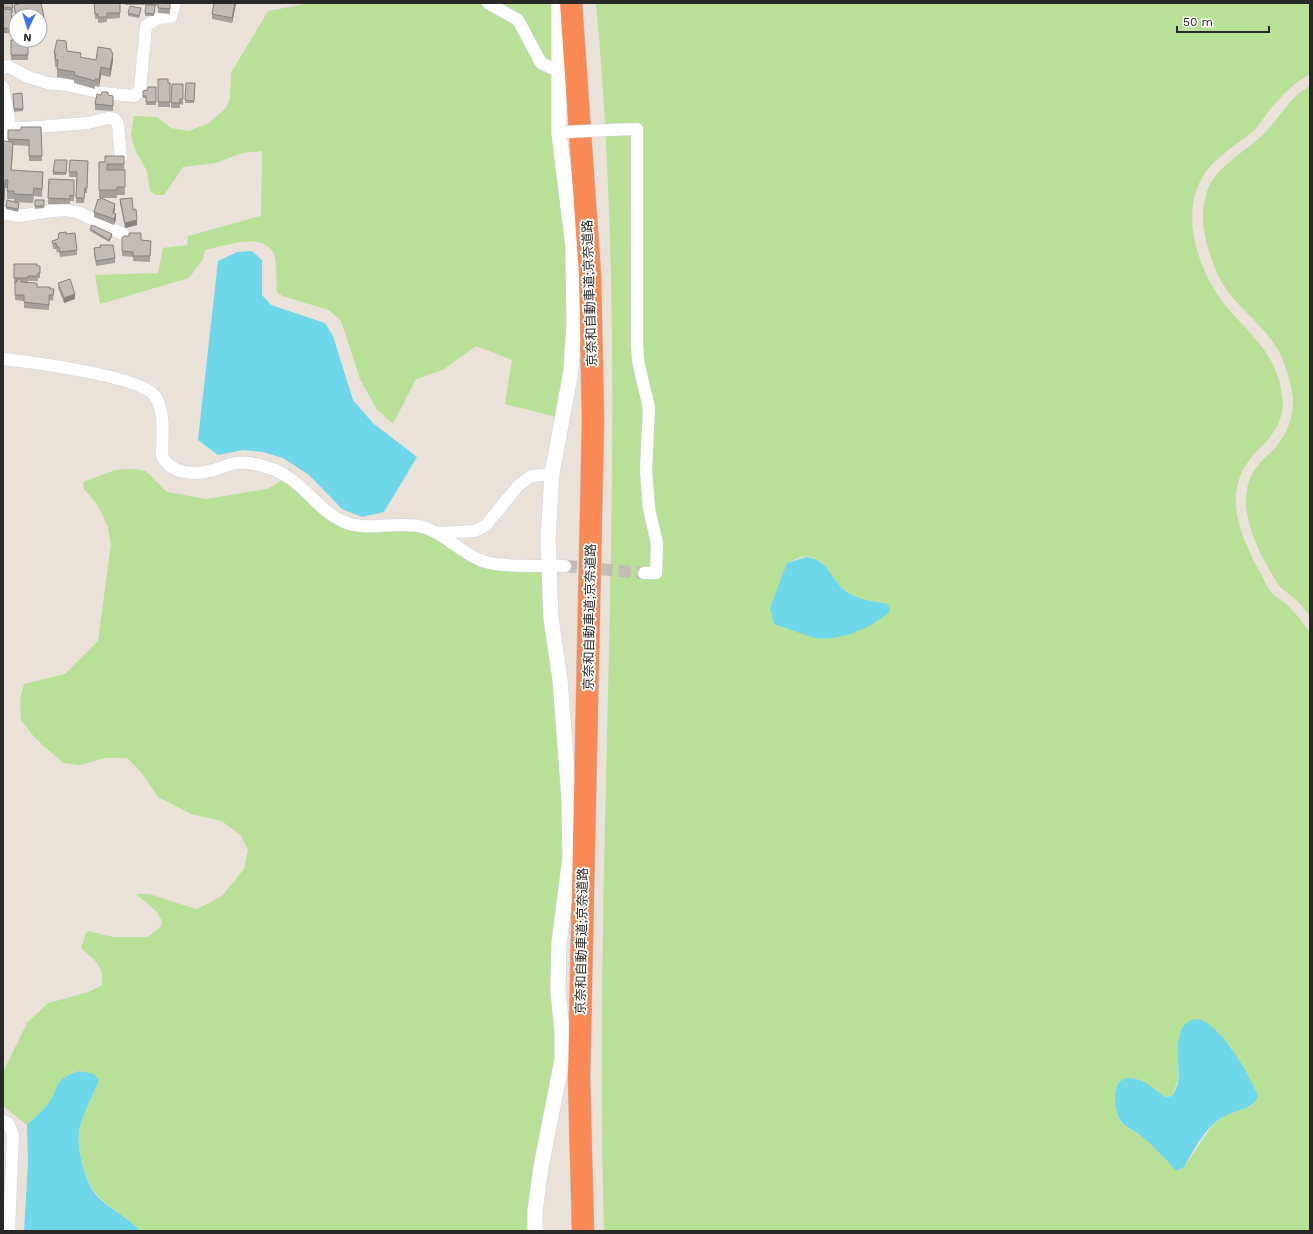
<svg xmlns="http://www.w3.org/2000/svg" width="1313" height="1234" viewBox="0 0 1313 1234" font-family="'Work Sans','Noto Sans JP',sans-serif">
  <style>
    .green { fill: #b8e097; fill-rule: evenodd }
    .water { fill: #6ed8ea }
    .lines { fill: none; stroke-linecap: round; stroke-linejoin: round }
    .minor-tunnel { stroke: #c3bcb6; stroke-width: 12; stroke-dasharray: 12 6; stroke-linecap: butt }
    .minor-casing { stroke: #cfd4e1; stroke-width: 13 }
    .tertiary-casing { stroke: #cfd4e1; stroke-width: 16 }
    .motorway-casing { stroke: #c3c3c3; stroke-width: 23 }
    .minor { stroke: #fff; stroke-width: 12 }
    .tertiary { stroke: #fff; stroke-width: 15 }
    .motorway { stroke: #f98a55; stroke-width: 22 }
    .minor-bridge-casing { stroke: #cfd4e1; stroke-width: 13; stroke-linecap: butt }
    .minor-bridge { stroke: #fff; stroke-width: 12 }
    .wall { fill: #a7a19d }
    .shaded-wall { fill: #88837f }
    .building { fill: #c2bbb6; stroke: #88837f }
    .labels { text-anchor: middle; stroke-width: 3.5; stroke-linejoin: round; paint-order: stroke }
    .street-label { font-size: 13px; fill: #282828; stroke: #fff }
  </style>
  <rect width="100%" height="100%" fill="#eae1d9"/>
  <path class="green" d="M310,3H554L567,246L568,323L565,371L557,417L505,404L512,360L476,346L443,370L416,379L393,424L376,408L360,379L341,321L329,310L282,296L277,292C276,281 277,268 275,258C268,229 224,246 205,250L203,259L189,278L100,304L95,275L158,273L163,248L187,245L188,236L261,216L262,151L242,153L216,163L183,167L164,195H156L150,191L147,171L135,150L131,135L134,116L157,117L171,128L189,131L209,123L226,108L230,98L231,73L268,11Z
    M596,3H1310V74C1294,83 1284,93 1272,107C1265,115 1260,125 1251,133C1236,145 1216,157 1205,173C1178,212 1198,271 1225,305C1251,336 1275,351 1282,394C1286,417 1274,435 1258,450C1222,486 1236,526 1256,565C1261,573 1265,584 1271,592C1274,596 1280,599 1284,602C1294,611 1303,622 1310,633V1231H604C592,822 634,412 596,3ZM801,557C826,553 829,579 846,591C858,600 874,601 888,604L834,637L787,563ZM1204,1021L1231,1047L1253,1105L1224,1116L1214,1123L1184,1167L1177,1171L1148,1141L1120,1122L1117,1108L1124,1079C1141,1079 1152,1087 1165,1097L1172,1096L1178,1080V1045Z
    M1310,86V616C1304,608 1298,601 1290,595C1286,591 1281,589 1278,584C1258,553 1232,504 1255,469C1261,461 1268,455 1275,448C1288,433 1296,412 1292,392C1290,379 1285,364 1279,352C1266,327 1240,310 1224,286C1217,275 1213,264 1209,251C1205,238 1202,225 1203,211C1205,199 1206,188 1214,178C1225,163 1243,152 1257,140C1277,124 1287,98 1310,86Z
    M135,469L146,471L167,492L206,499L267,489L283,480C302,492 329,523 347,529C369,537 395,528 419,532C442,536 456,557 477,565C497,574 528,562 544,574L563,800L565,858L557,1060L529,1231H140C129,1218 114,1211 102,1200C85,1186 75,1147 80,1126C85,1110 93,1095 99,1080L79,1071C51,1080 61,1087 48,1104C42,1111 34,1118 27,1125L3,1106V1072L27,1023L48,1003L89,992L102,985C104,965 95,961 81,948L86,933L89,931L113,937H148L161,926L162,921L157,912L136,894H149L196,909L205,905L222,896L244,869L248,850L241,836L222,821L191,814L158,797L141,772L127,758H105L80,765L63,763L35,738L21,720L20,699L24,684L65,674L98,641L111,544L108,527L97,504L84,489L83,482L115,470Z"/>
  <path class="water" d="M252,251L262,260V295L271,305L325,323L333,336L353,400L373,423L417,457L384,512L362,517L342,509L309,475L283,458L263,452L243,450L218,455L198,440L218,261L237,252Z
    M806,557C828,558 831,581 847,592C859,600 874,601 888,604L890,611C874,627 839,642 816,638C802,635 788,628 774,624L770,608L787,563Z
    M1197,1019C1219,1021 1251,1077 1258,1096C1254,1109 1236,1110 1225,1116C1206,1125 1194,1150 1184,1167L1176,1171C1164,1157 1152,1144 1137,1133C1132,1129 1122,1125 1120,1120C1113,1106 1110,1072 1136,1079C1147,1082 1156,1090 1165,1097L1172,1096C1175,1091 1177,1087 1178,1082C1181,1064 1169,1022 1197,1019Z
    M79,1071L94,1074L99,1080C93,1095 85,1110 80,1126C75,1146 85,1186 101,1200C114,1211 129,1218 140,1231H24L28,1163L27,1125C34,1118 42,1111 48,1104C61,1087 51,1080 79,1071Z"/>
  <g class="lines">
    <path class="minor-tunnel" d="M565,566L644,573"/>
    <defs>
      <path id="minor" d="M488,3L518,20L541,63L558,71
        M3,68L8,66L28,77L48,83L67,85L102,93L135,96L140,88L146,26L158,18L171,17L175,3
        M3,87L9,119L3,138
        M6,127L25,128L88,123L108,118L115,119L118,125L121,157
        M632,129H637V343L638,361L649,408L646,470L649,509L657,543L656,573H644
        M3,213L19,216L51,211L67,210L80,213L123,234
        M3,359C30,362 141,376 155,396C166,412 162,438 162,456C171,474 193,475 210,471C219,469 228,464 236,463C246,462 257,464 266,467C302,477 314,508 342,521C368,533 396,520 423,527C444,533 458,550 478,559C497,569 543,565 565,566
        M438,533L475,531L486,525L518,486L531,476L552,474
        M3,1121L8,1123L13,1135L9,1231"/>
      <path id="tertiary" d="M535,1231V1211L541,1167L562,1060V1030L558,992L559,943L570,858L569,799L560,679L551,618L548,538L552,474L571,371L574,323L573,246L559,133V3"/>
      <path id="motorway" d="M571,3L590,275L593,420L579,1078L583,1231"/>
    </defs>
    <use href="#minor" class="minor-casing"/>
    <use href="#tertiary" class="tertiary-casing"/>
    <use href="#motorway" class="motorway-casing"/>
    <use href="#minor" class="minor"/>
    <use href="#tertiary" class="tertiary"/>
    <use href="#motorway" class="motorway"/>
    <defs>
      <path id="minor-bridge" d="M564,132L632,129"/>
    </defs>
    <use href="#minor-bridge" class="minor-bridge-casing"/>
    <use href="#minor-bridge" class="minor-bridge"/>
  </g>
  <path class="wall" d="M3,3L13,8V13H12V22L15,29V34L4,33V38H3Z
    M23,3H41L44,17V22L40,23V16H16V19L14,10V5Z
    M94,3H120V18L107,19V22L98,23V19H95Z
    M125,3H157V6H155L154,16H145L146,5H125Z
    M170,3V14L158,13V8Z
    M236,3L232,23L212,19V14Z
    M141,11L139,18L128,16V13Z
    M11,40H28V60H11Z
    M67,51L81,58L96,60L111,52L113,61L110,77L101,75L99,87L95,86V89L74,83V80L57,77V67H55L54,53Z
    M158,79L168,83H170V107H158Z
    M186,83H195L194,103H185Z
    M172,84H183V105L180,104V108H171Z
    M156,87V105H146V98H143V91L148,90Z
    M22,93L23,111L14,112L13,94Z
    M108,95L113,101V111L95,110V104Z
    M41,127L42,161H29V146L13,145L11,170L43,180L42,197L34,196L33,203L14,202V199H7V188H5L4,208H3V146L8,142V130H21Z
    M124,156L125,195H117V198H99V162H105Z
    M67,160L66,175H53V172Z
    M70,160L88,161L87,193H85L84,203H76L77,177H69Z
    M49,179L74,180V201H70V204H48Z
    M120,199L137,225L125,228L120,204Z
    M35,200H44V208L35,209Z
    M19,206L18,212L6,209V207Z
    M115,209L114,213L116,219L114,225L94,217V212Z
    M90,229L112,236L109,242L90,231Z
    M66,234L77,250V255L60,257L59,252L57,253L56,249H53L52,241L58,239Z
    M129,236L141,240L151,241L150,262L133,261V257L122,256V238Z
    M100,245L115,258V263L96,266L94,253V248L100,247Z
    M14,264L40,266V278H38V281H28V283L37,287L54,289L53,301L49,300V310L24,308V301L15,300V283H14Z
    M58,283L75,299L64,303L58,288Z"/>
  <path class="shaded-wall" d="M235,3H236V4L232,23V18Z
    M44,17V22L40,23V18Z
    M113,53V61L110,77V69Z
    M101,67V75L99,87V79Z
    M13,142V150L11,178V170Z
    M115,204V209L113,218V213Z
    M116,214V219L114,225V219Z
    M137,220V225L125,228V223Z
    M112,234V236L109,242V240Z
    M75,294V299L64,303V298Z"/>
  <path class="building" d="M3,3H12L13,8L3,7Z
    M23,3H41L44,17L40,18V16H16L14,5Z
    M94,3H120V13H107V17H98V14H95Z
    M158,3H170V9L158,8Z
    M214,3H235L232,18L212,14Z
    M146,5H155L154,14L145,13Z
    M130,6L141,8L139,16L128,13Z
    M3,9L12,10L11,22H14L15,29L4,28V33H3Z
    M11,40H28V55H11Z
    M57,40L66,41L67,51L81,53L80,57L96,60L98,47L111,49V52L113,53L110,69L101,67L99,79H95V81L74,75L75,72L57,69L58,60L55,59L56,54L54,53Z
    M158,79H168V83H170V102H158Z
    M186,83H195L194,101L185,100Z
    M172,84H183V99H180V103H171Z
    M148,87H156V102H146V96H143V91L148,90Z
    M102,92H108V95L113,96V106L95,104L97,94L101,95Z
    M22,93L23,109H14L13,94Z
    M21,127H41L42,156H29V140L8,139V130H21Z
    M3,141L13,142L11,170L43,172L42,189L34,188L33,195L14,194V191H7L8,180H5L4,200H3Z
    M105,156H124V164H107V170H125V187H117V190H99V162H105Z
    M55,160H67L66,173L53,172Z
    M70,160L88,161L87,188H85L84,198H76L77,172H69Z
    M49,179L74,180V196L70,195V199L48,198Z
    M101,198L115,204L113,213L116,214L114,219L94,212L98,199L100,200Z
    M132,198L133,210L136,209L137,220L125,223L120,199Z
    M7,200L19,203L18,209L6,207Z
    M35,200H44V206H35Z
    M92,225L112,234L109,240L90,229Z
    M66,232V234L75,233L77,250L60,252L59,247H57L56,243L53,244L52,241L58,239L59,233Z
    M129,233H141V240L151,241L150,256H133V252L122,251V238L124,236H129Z
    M100,245H113L115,258L96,261L94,248L101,247Z
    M14,264H37V266H40V273H38V276H28V278H14Z
    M17,279H21V282L37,283V287H50V289H54L53,295H49V305L24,302V295H15V282H17Z
    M70,279L75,294L64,298L58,283Z"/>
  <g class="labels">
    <g class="street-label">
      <text transform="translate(589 293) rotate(-92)" y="5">京奈和自動車道;京奈道路</text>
      <text transform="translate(589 617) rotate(-89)" y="5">京奈和自動車道;京奈道路</text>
      <text transform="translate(581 941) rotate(-89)" y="5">京奈和自動車道;京奈道路</text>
    </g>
  </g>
  <rect width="1313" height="1234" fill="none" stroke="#282828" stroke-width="8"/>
  <g transform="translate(28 28) rotate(184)"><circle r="19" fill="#ffffff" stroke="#a9a9a9"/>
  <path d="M0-3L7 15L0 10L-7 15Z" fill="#3c74f4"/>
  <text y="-6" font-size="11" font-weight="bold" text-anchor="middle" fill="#282828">N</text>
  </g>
  <path d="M1177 26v6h92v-6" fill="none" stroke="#282828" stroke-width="2"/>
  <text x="1183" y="26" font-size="12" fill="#282828" stroke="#ffffff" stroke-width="3" paint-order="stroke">50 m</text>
</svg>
